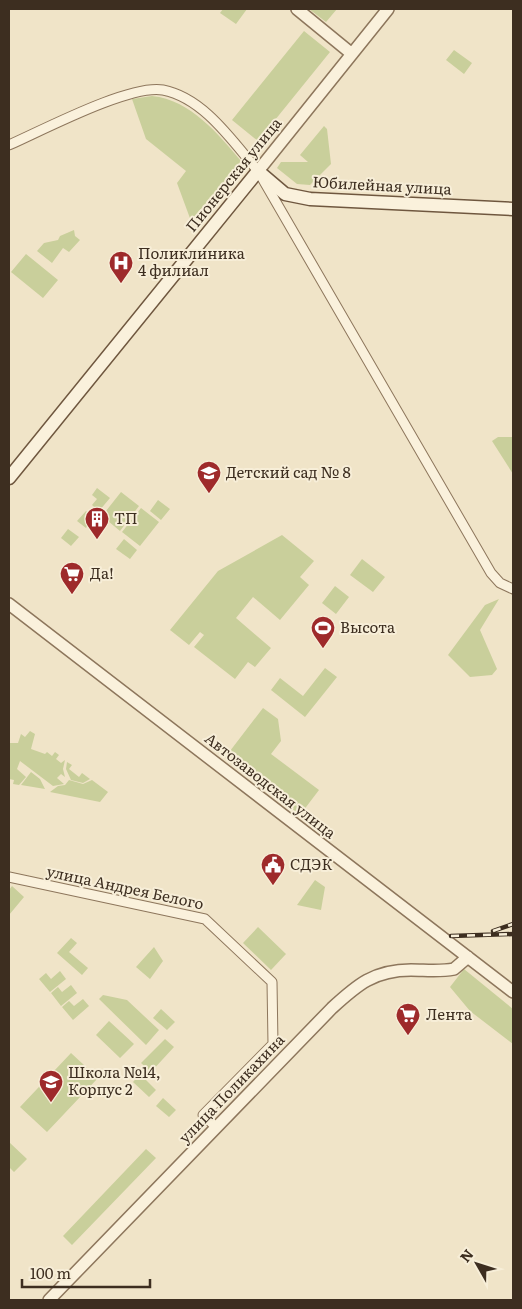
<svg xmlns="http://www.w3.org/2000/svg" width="522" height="1309" viewBox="0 0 522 1309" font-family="Literata,serif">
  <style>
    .green { fill: #c9cf9b }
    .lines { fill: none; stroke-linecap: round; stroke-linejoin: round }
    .minor-casing { stroke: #8d765c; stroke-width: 11 }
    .tertiary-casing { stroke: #8d765c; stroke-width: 14 }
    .secondary-casing { stroke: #6f573f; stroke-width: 15 }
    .minor { stroke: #faf1dc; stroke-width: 9 }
    .tertiary { stroke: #faf1dc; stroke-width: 11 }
    .secondary { stroke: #faf1dc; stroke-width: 12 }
    .rail-casing { stroke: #3d2e20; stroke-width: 4.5 }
    .rail { stroke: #f7eed8; stroke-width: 2.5; stroke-dasharray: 8; stroke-linecap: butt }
    .labels { text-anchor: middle; stroke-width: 4; stroke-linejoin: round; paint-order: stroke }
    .street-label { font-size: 15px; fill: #3d2e20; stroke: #f7eed8 }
    .poi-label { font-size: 15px; fill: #3d2e20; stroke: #f7eed8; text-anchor: start }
  </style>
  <rect width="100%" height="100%" fill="#f0e4c8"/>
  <path class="green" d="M223,9H247L236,24L220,13Z
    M309,9H337L326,22Z
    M304,31L330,52L258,141L232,120Z
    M454,50L472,63L464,74L446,60Z
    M152,96C191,100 218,134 241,161L191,221L177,183L186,171L146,139L132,99Z
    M324,126L327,129L331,164L310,185L297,184L277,168L281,162H308L300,155Z
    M74,230L75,236L80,240L69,252L63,248L52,263L37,251L44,243L58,240L60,236Z
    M26,254L58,280L43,298L11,272Z
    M498,437H513V474L492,441Z
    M97,488L110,498L99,511L92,505L97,499L92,495Z
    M121,492L139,506L120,531L102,516Z
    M158,500L170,509L161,520L150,511Z
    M141,508L159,522L140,546L122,532Z
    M86,511L94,517L86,528L77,521Z
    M68,529L79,537L71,546L61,538Z
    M282,535L314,561L300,577L309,585L280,620L253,597L236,618L271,648L255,667L248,662L235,679L194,647L204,635L200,632L189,645L170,630L218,571Z
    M124,539L137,550L130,559L116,549Z
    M362,559L385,577L373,592L350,575Z
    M335,586L349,597L336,614L322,603Z
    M499,599L480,630L497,669L492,675L470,677L448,655L485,605Z
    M325,668L337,677L305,717L271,690L280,678L303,696Z
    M263,708L278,719L281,741L271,754L319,790L300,815L211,747L216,741L230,751Z
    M30,731L35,734L31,749L45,754L47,752L52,756L55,752L59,755L56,759L61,763L65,760L63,769L65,777L61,774L57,778L64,784L53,786L20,761L17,769L26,777L19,785L13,784L14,780L9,779V743H18L21,734L25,737Z
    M67,762L72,765L69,769L79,777L82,773L90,779L83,783L71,780L66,769Z
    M31,772L40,779L45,789L21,785Z
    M69,780L83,784L92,780L108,792L100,802L50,792L58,786L65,785Z
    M315,880L325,887L321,910L297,905Z
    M12,886L24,897L9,915V890Z
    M258,927L286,954L271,970L243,943Z
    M71,938L77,943L69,952L88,968L82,975L57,953Z
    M154,947L163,961L150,979L136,967Z
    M464,969L513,1009V1044L470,1011L450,987Z
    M60,971L66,979L50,992L39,979L46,973L51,979Z
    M71,985L77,993L61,1006L51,993L58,987L62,992Z
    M103,995L127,1000L159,1030L146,1045L99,999Z
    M83,999L89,1006L73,1020L62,1007L69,1001L74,1006Z
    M161,1009L175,1022L167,1030L153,1018Z
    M109,1021L134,1044L120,1058L96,1035Z
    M165,1039L174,1047L151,1072L141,1063Z
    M71,1053L98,1078L47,1132L20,1107Z
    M140,1074L156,1090L149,1097L133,1082Z
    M163,1098L176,1110L169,1117L156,1106Z
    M9,1142L27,1159L14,1172L9,1167Z
    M146,1149L156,1158L72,1245L63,1236Z"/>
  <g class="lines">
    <defs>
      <path id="minor" d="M9,145C43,130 130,84 163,90C204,98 233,142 258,171L491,573L500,583L513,589
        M9,877L205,919L272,982L273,1044L203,1115L216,1127"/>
      <path id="tertiary" d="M297,9L352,54
        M258,171L388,9
        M9,604L513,992
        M49,1300L332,1008C357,985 374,970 411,970C425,970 439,972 454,969L468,957"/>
      <path id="secondary" d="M9,478L258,171L285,194L310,199L513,209"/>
    </defs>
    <use href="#minor" class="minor-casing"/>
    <use href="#tertiary" class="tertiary-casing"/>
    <use href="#secondary" class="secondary-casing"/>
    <use href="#minor" class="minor"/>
    <use href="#tertiary" class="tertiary"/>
    <use href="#secondary" class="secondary"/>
    <defs>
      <path id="rail" d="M493,931L513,924
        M451,936L513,934"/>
    </defs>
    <use href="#rail" class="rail-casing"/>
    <use href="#rail" class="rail"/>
  </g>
  <defs>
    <symbol id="hospital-pin" viewBox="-11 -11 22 30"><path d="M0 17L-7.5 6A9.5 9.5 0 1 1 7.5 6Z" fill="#9e2a2b" stroke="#f7eed8"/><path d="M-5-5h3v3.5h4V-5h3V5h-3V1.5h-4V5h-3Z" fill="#fff"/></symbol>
    <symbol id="school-pin" viewBox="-11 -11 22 30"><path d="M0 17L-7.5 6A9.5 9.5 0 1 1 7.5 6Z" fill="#9e2a2b" stroke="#f7eed8"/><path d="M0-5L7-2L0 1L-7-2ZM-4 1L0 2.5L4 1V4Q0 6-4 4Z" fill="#fff"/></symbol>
    <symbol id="building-pin" viewBox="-11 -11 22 30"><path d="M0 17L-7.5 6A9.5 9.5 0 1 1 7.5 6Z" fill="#9e2a2b" stroke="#f7eed8"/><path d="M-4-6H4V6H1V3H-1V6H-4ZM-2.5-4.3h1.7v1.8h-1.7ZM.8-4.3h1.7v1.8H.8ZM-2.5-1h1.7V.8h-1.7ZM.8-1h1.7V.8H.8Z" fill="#fff"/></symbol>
    <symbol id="supermarket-pin" viewBox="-11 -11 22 30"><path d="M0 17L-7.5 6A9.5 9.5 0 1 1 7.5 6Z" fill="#9e2a2b" stroke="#f7eed8"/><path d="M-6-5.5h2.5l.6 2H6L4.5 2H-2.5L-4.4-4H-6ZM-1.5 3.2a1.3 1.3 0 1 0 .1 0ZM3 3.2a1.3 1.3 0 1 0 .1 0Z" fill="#fff"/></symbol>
    <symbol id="stadium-pin" viewBox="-11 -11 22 30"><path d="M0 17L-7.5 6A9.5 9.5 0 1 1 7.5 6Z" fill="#9e2a2b" stroke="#f7eed8"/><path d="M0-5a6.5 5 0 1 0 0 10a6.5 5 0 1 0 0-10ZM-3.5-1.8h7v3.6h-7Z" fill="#fff"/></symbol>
    <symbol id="civic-pin" viewBox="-11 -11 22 30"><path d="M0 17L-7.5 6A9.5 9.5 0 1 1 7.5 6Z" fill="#9e2a2b" stroke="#f7eed8"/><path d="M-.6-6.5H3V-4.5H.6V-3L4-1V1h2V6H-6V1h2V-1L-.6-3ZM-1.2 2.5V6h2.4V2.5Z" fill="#fff"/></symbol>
  </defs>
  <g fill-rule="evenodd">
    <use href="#hospital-pin" x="107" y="249" width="28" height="38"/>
    <use href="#school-pin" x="195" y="459" width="28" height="38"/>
    <use href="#building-pin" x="83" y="505" width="28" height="38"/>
    <use href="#supermarket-pin" x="58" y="560" width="28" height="38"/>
    <use href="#stadium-pin" x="309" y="614" width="28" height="38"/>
    <use href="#civic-pin" x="259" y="851" width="28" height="38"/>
    <use href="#supermarket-pin" x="394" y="1001" width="28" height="38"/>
    <use href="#school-pin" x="37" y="1068" width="28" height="38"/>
  </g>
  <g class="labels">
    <g class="street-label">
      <text transform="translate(234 175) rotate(-51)" y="5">Пионерская улица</text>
      <text transform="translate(382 186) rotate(3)" y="5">Юбилейная улица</text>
      <text transform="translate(270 786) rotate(38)" y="5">Автозаводская улица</text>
      <text transform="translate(125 888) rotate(12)" y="5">улица Андрея Белого</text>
      <text transform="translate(232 1089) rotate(-46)" y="5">улица Поликахина</text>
    </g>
    <g class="poi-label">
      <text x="138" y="259">Поликлиника<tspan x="138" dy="17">4 филиал</tspan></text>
      <text x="226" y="478">Детский сад № 8</text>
      <text x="114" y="524">ТП</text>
      <text x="90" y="579">Да!</text>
      <text x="340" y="633">Высота</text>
      <text x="290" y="870">СДЭК</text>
      <text x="426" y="1020">Лента</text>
      <text x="68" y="1078">Школа №14,<tspan x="68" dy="17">Корпус 2</tspan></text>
    </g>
  </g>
  <rect width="522" height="1309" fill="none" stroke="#3d2e20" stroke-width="20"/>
  <g transform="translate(477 1264) rotate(309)" stroke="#f7eed8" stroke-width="4" paint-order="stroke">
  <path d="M0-4L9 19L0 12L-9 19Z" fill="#3d2e20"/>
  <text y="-8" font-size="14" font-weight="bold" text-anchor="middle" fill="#3d2e20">N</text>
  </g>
  <path d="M22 1279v8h128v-8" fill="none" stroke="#3d2e20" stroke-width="2.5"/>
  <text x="30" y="1279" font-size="15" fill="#3d2e20" stroke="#f7eed8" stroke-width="4" paint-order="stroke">100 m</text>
</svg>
